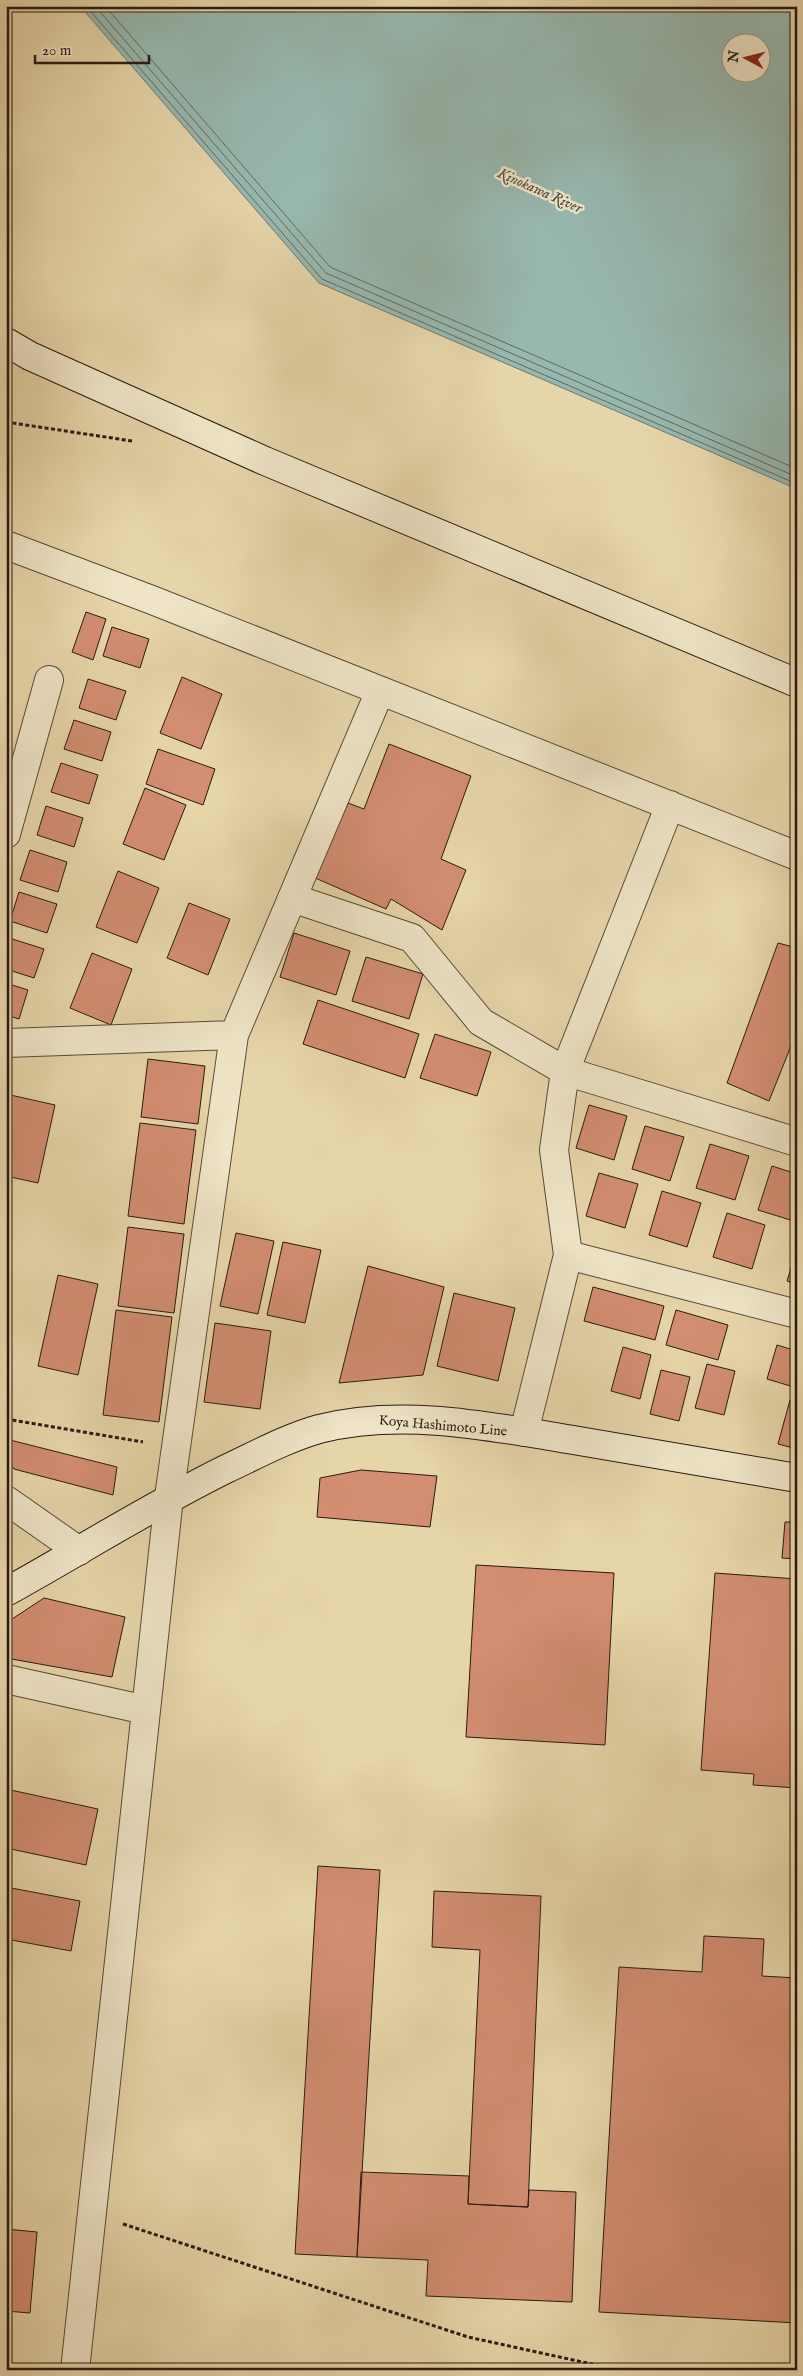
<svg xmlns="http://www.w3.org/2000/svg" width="803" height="2376" viewBox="0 0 803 2376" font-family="'IM FELL English',serif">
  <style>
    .water { fill: #97b8af; stroke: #6b7970; fill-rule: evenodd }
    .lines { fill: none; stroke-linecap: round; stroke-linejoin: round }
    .shore { stroke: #606960; stroke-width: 1 }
    .building { fill: #d28d72; stroke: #291a12 }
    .street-casing { stroke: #584938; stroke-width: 30 }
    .secondary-casing { stroke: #291a12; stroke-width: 30 }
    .path { stroke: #291a12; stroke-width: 3; stroke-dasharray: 4 2.5; stroke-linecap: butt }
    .street { stroke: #efe4c7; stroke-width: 28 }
    .secondary { stroke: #efe4c7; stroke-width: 28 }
    .labels { text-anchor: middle; stroke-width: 5; stroke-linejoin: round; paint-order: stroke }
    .street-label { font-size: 14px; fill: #291a12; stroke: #efe4c7 }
    .water-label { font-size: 15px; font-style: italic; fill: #4a4941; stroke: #efe4c7 }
  </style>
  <rect width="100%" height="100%" fill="#e6d5a9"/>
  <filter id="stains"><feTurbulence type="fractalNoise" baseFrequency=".004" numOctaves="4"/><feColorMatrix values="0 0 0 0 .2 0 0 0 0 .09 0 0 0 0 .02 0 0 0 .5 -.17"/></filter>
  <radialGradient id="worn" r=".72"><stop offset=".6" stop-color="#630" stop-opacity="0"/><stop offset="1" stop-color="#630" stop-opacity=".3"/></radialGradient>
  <path class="water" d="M80,6H797V489L319,283ZM730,42H760V72H730Z"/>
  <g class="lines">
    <path class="shore" d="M86,6L322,279L797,484
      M95,6L326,273L797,477
      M105,6L330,267L797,469"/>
  </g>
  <path class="building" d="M86,612L106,619L93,660L72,652Z
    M112,627L149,639L140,668L103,656Z
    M182,677L222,694L201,749L160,733Z
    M88,679L126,691L116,720L79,708Z
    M74,720L111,732L102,761L64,749Z
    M389,744L471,776L441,859L466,870L442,930L391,899L386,909L313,877L348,803L364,809Z
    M158,749L215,769L203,805L146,784Z
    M61,763L98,775L89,804L51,792Z
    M145,788L186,805L164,860L123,844Z
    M46,806L83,818L74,847L37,835Z
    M30,850L67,862L58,892L20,880Z
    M118,871L159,888L137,943L96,927Z
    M19,892L57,904L47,933L10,921Z
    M189,903L230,919L208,975L167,958Z
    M294,933L350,951L336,995L280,977Z
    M6,937L44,949L34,978L6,969Z
    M778,943L797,948V1031L769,1101L727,1083Z
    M92,953L132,969L111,1025L70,1008Z
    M366,957L423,974L409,1019L352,1001Z
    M6,983L28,990L19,1019L6,1015Z
    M318,1000L419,1034L405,1078L303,1044Z
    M435,1034L491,1052L477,1096L420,1078Z
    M148,1059L205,1066L198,1124L141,1117Z
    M6,1094L55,1105L38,1183L6,1176Z
    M589,1105L627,1116L614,1160L576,1148Z
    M140,1123L196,1130L184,1224L128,1216Z
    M645,1126L684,1137L670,1181L632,1169Z
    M710,1144L749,1156L735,1200L696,1188Z
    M772,1166L797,1174V1222L758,1210Z
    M599,1173L638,1184L625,1228L586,1216Z
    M662,1191L701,1203L687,1247L649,1235Z
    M6,1210L12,1211L6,1234Z
    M727,1213L765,1225L752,1269L713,1257Z
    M128,1227L184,1234L174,1313L118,1306Z
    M236,1233L274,1241L258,1314L220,1306Z
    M283,1242L321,1250L305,1323L267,1315Z
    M797,1249V1284L787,1281Z
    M368,1266L444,1287L423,1375L339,1383Z
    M58,1275L98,1284L78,1375L38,1366Z
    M593,1287L664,1306L655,1340L584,1321Z
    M454,1293L515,1308L498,1381L437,1366Z
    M116,1310L172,1317L159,1422L103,1415Z
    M676,1310L728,1325L718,1360L666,1345Z
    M215,1323L271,1331L260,1409L204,1402Z
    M777,1345L797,1351V1388L767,1379Z
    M623,1347L651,1355L640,1399L611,1391Z
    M707,1364L735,1371L724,1415L695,1408Z
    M661,1370L690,1377L679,1421L650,1414Z
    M790,1400L797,1402V1449L778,1444Z
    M6,1439L117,1467L113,1495L14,1469L6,1456Z
    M361,1470L437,1476L430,1527L317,1517L320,1478Z
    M785,1522H797V1559L782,1558Z
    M476,1565L614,1573L605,1745L466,1737Z
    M715,1573L797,1579V1788L753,1785L754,1774L701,1770Z
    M44,1598L125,1617L112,1677L6,1658V1623Z
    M6,1789L98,1809L86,1865L6,1848Z
    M318,1866L380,1870L357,2257L295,2254Z
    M6,1887L80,1901L71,1951L6,1939Z
    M434,1891L541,1896L528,2207L468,2204L480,1950L432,1947Z
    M704,1936L764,1939L762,1976L797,1978V2323L599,2312L619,1967L702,1972Z
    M361,2172L469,2176L468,2204L528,2207L529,2190L576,2192L572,2302L426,2296L428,2260L357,2257Z
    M6,2229L37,2232L30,2313L6,2311Z"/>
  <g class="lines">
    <defs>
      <path id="street" d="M6,545L152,600L797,856
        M6,834L49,680
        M292,898L412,938L481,1022L565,1071L670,805
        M6,1043L234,1035L380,691
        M568,1255L797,1314
        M524,1432L568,1255L554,1150L565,1071L797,1142
        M6,1500L79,1551
        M6,1679L146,1710
        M75,2370L169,1497L234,1035"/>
      <path id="secondary" d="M6,342L30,356L265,461L797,683
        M6,1592C80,1551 151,1506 226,1469C256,1455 287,1438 319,1429C405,1407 499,1428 585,1442C656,1454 726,1466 797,1478"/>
    </defs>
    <use href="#street" class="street-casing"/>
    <use href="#secondary" class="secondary-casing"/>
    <path class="path" d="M6,422L132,441
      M6,1419L143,1442
      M123,2224L468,2337L619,2370"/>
    <use href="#street" class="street"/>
    <use href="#secondary" class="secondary"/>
  </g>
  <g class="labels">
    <g class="street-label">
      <text transform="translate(443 1425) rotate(5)" y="5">Koya Hashimoto Line</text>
    </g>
    <g class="water-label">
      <text transform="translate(540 190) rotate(24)" y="5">Kinokawa River</text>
    </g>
  </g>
  <rect width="803" height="2376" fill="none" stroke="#e6d5a9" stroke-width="25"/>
  <rect x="8" y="8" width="788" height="2361" fill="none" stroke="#291a12" stroke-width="2.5"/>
  <rect x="12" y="12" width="778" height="2351" fill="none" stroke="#291a12"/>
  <g transform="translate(746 58) rotate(277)"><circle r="24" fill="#efe4c7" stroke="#a0937f"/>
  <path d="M0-4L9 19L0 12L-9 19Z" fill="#8f2418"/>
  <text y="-8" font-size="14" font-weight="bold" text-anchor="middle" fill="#291a12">N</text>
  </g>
  <path d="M35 55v8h114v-8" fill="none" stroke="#291a12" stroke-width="2.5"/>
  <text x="42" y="55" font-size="15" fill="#291a12" stroke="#efe4c7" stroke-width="4" paint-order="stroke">20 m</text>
  <rect width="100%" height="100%" filter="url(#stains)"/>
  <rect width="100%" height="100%" fill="url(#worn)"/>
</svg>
